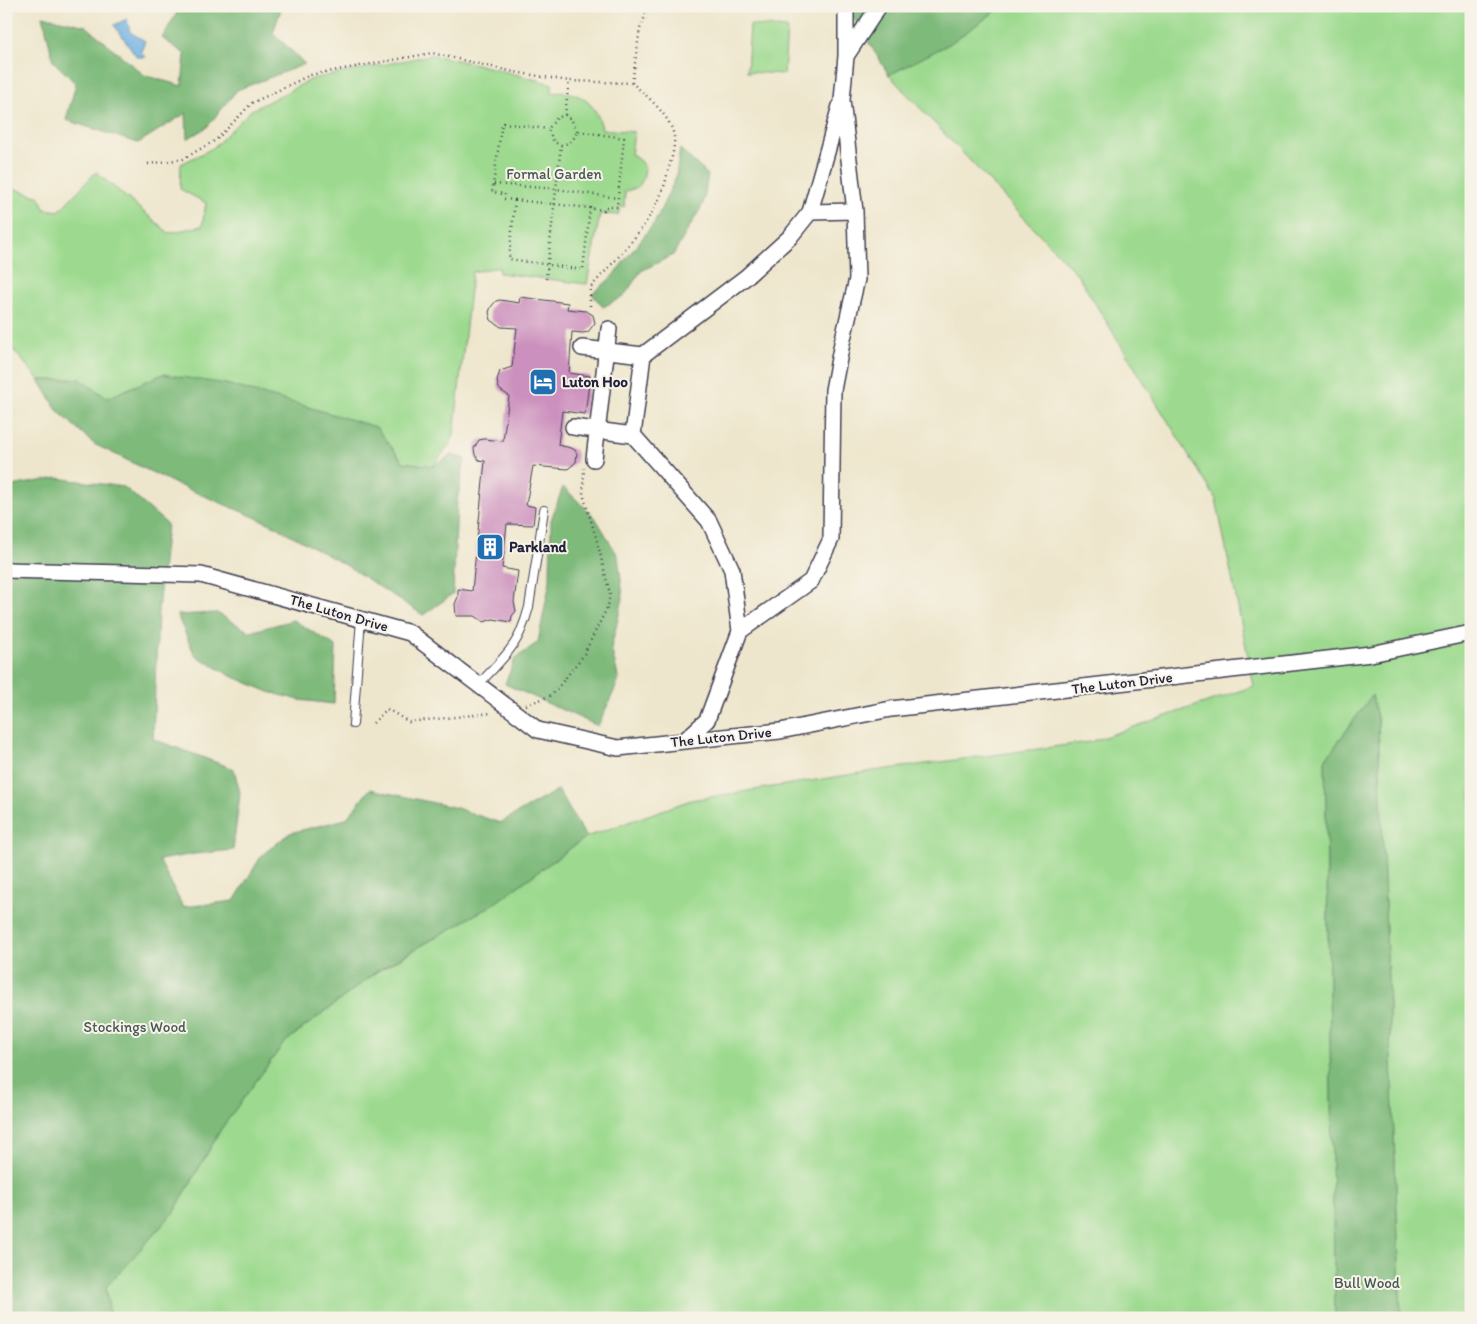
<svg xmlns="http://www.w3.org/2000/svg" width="1477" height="1324" viewBox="0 0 1477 1324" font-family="Itim,sans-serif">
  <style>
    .green { fill: #9dda8f; stroke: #607e65 }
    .forest { fill: #7eba7a; stroke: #506e5a }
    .water { fill: #6bafe1; stroke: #46688e }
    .building { fill: #cc90be }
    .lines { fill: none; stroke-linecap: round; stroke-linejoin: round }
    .service-casing { stroke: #413f51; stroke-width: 10 }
    .minor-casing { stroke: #413f51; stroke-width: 18 }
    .path { stroke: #413f51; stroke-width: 2.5; stroke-dasharray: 1 4; stroke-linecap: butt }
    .service { stroke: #fff; stroke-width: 8 }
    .minor { stroke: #fff; stroke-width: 15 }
    .labels { text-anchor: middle; stroke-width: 4; stroke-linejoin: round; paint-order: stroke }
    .park-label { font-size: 15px; fill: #475954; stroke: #f7f3e8 }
    .poi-label { font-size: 15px; font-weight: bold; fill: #22223b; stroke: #f7f3e8; text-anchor: start }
    .street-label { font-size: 15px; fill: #22223b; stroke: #f7f3e8 }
  </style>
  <rect width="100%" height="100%" fill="#f7f3e8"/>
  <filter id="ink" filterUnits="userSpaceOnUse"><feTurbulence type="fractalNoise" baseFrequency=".02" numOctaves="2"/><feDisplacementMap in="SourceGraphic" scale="10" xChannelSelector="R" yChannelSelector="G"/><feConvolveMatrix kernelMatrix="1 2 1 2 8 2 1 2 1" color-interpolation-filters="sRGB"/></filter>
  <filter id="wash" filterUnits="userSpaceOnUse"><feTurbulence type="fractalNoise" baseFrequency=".0096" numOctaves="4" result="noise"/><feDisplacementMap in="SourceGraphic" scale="20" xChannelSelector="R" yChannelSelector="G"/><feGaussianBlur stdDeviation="1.12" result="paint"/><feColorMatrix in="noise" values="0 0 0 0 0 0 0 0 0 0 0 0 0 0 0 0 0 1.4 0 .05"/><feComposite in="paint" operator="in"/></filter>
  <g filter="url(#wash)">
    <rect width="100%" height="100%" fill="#eee6cc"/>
    <path class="green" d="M1003,6H1471V1318H1401L1378,722L1372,696L1325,760L1335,1318H110L106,1287L174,1212L221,1129L284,1043L378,971L492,905L586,837L691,800L873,771L1090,742L1254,686L1216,499L1077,274L889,75L949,44Z
      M750,25L787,28L784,74L747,72Z
      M431,55L476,64L552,84V93C578,89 597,103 602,129L634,132L631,154L640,161L645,168C643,183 641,188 625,191L624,207L621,206L618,215L600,214L587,284L499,273V267L472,272L454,434L451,442L433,466L403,462L376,427L163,374L107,398L80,379L39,380L6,341V191L9,187L40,197L44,209L59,211L96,172L169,233L202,226L206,203L180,189L181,164L213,148L250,111L312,79Z"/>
    <path class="forest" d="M181,6H282L273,33L305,64L237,90L207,127L187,139L186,113L138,143L66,120L76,84L53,61L43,16L86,26L144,75L182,86L185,54L162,38Z
      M851,6H1003L949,44L889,75L851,14Z
      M680,149L708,175L703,204L673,255L641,271L624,296L603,307L592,294L611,278L655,222L676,177Z
      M163,374L226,384L305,406L376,427L403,462L433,466L452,455L465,459L457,501L453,594L423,615L349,567L271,524L176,484L94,444L58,411L39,380L80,379L107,398Z
      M57,478L124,487L167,524L158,610L153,739L234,769L240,793L233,850L194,854L159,860L183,907L234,901L262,855L290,833L346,819L370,789L457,808L500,823L558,790L586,837L492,905L377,971L284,1043L221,1129L174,1212L106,1287L110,1318H6V487Z
      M563,487L595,517L618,556L623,598L611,648L619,680L598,726L505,684L515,659L538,642L550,581L551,520Z
      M217,613L250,632L293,620L336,646L334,704L299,700L269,692L229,675L195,655L177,615Z
      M1372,695L1378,722L1401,1318H1335L1325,760Z"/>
    <path class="water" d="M127,19L130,32L145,41L141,52L146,57H137L114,25Z"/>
    <g id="blocks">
      <path class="building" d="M520,297L568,303L567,309L586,311L593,315L595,323L588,332L583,333L572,332L569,373L590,376L585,414L562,411L558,445L571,448L575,450L577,454L576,462L568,469L533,466L526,505L535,507L533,525L507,524L502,568L518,571L514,602L516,611L512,616L511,622L493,619L484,622L475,616H456L455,604L458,597V589L472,591L485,461L479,460L475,455L474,448L479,440L484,439L503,441L509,396L500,390L498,386L497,380L500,371L512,367L517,328L501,327L491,320L489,312L491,307L496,301L500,300L519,303Z"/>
    </g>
  </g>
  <g filter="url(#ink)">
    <use href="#blocks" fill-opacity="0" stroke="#413f51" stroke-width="1"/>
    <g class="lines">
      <defs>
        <path id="service" d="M478,685C492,670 512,651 520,633C524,624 527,615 529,607L544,510
          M353,724L361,619"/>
        <path id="minor" d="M846,6V56
          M810,212L855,211
          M582,348L643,355L746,277L790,237L810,212L840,106
          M573,427L633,435L709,521L732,570L740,631
          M633,435L643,355
          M594,459L609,329
          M6,570L201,575L410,633L538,730L618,748L780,731L891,709L1371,654L1471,633
          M684,741L707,720L740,631L811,581L831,539L833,390L842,343L857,279L855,211L842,100L846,56L879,6"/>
      </defs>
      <use href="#service" class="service-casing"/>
      <use href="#minor" class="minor-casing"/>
      <path class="path" d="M565,115L569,81
        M577,131L571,119L565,115L557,118L548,129L554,142L561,145C571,143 574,140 577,131L624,138L617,207H605L604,210L590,208
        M148,164L183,159L216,140L252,103L310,75L432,53L514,72L569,81L632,83
        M494,184L556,189L617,198
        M515,200L590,208L583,270L509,259Z
        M515,200L504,199L505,194L492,192L502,123L548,129
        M546,279L561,145
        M590,306V288C616,259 650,226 663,189C666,182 667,174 669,167C672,158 675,146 674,137C672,117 646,95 632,83L640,29L649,6
        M526,705L552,695L583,656L608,606L610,594L597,541L583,494L584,468
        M373,723L387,709L409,722L492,713"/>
      <use href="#service" class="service"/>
      <use href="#minor" class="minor"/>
    </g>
  </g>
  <defs>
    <symbol id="hotel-square" viewBox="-11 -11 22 22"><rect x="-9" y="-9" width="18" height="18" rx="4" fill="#1f6fb2" stroke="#f7f3e8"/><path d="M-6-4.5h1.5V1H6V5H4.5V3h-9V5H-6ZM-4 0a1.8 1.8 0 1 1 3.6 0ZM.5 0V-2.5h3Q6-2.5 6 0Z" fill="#fff"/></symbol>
    <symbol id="building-square" viewBox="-11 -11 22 22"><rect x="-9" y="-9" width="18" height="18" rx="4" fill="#1f6fb2" stroke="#f7f3e8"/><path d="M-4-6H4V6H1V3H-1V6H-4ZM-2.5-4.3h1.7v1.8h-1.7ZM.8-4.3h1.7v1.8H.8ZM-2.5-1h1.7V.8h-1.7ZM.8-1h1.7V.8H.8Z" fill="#fff"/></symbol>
  </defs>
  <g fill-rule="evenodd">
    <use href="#hotel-square" x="527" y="366" width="32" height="32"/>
    <use href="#building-square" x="474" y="531" width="32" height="32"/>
  </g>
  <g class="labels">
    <g class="park-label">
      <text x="554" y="179">Formal Garden</text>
      <text x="135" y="1032">Stockings Wood</text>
      <text x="1367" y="1288">Bull Wood</text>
    </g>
    <g class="poi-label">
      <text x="562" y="387">Luton Hoo</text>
      <text x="509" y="552">Parkland</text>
    </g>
    <g class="street-label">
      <text transform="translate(339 613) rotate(16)" y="5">The Luton Drive</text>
      <text transform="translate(1122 683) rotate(-7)" y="5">The Luton Drive</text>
      <text transform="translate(721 737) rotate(-6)" y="5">The Luton Drive</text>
    </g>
  </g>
  <rect width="1477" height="1324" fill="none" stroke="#f7f3e8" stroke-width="25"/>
</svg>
